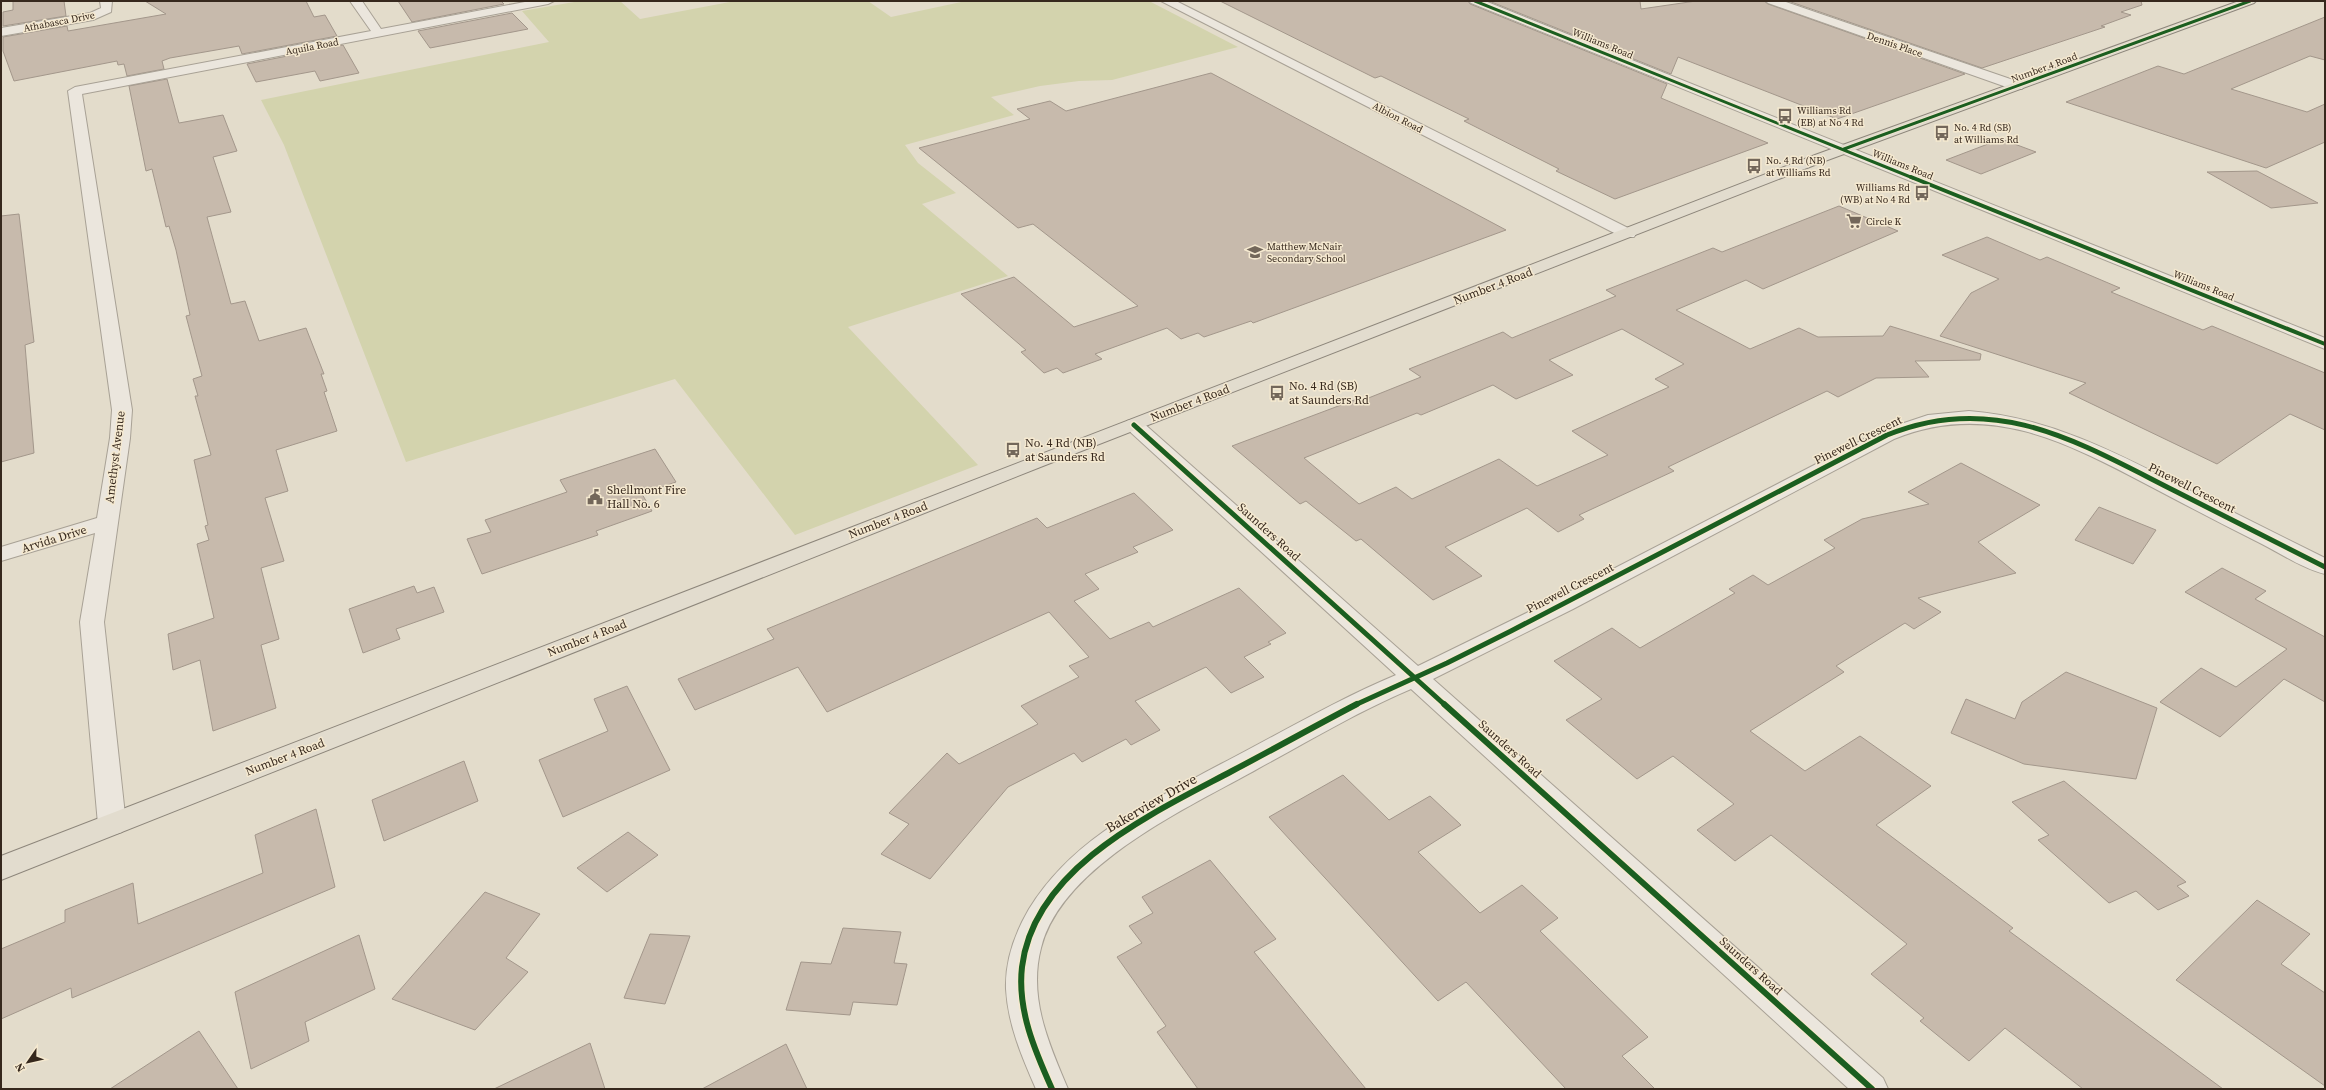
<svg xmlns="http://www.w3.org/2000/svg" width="2326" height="1090" viewBox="0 0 2326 1090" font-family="'Source Serif 4',serif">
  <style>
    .green { fill: #d3d3ad }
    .building { fill: #c7baac; stroke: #a3978b; fill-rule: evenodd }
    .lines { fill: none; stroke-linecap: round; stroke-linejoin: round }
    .minor-casing { stroke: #a8a195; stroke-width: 2 }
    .major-casing { stroke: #8d867b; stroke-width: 2 }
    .minor { fill: #ebe6dd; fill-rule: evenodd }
    .major { fill: #e2dcce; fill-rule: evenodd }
    .cycleway-far3-casing { stroke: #f5e9d0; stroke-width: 4.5 }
    .cycleway-far2-casing { stroke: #f5e9d0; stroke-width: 6 }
    .cycleway-far1-casing { stroke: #f5e9d0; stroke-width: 8 }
    .cycleway-casing { stroke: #f5e9d0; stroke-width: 9 }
    .cycleway-far3 { stroke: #1b5e20; stroke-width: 3 }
    .cycleway-far2 { stroke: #1b5e20; stroke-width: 4 }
    .cycleway-far1 { stroke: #1b5e20; stroke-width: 5 }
    .cycleway { stroke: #1b5e20; stroke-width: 6 }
    .labels { text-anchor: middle; stroke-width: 3; stroke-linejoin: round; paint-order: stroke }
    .far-street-label { font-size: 10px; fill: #36281d; stroke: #f5e9d0 }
    .far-poi-label { font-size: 10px; fill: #36281d; stroke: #f5e9d0; text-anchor: start }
    .street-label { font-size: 12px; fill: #36281d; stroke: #f5e9d0 }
    .poi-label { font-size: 12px; fill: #36281d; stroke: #f5e9d0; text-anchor: start }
    .near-street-label { font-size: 14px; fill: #36281d; stroke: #f5e9d0 }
  </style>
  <rect width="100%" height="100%" fill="#e3dccb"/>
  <path class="green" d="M580,1H620L640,19L735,1H868L891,17L966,1H1149L1238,47L1112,80L1079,81L1040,86L991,97L1014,115L905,145L918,163L956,193L922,204L1008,276L848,327L978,465L795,535L675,379L406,462L284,145L261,100L549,42L522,11Z"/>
  <path class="building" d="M13,1H64L66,16L3,26V12L13,10Z
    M145,1H306L314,17L325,15L337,36L242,54L239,46L170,58L162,61L164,69L127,76L124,64L118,65L117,61L14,81L3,51V37L67,26L68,31L166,14Z
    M398,1H501L504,4L412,22Z
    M1220,1H1468L1470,4L1667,84L1661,98L1768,143L1615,199L1556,171L1559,169L1464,121L1469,119L1381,76L1375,78Z
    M1489,1H1640L1641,9L1696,1H1764L1768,4L1965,74L1837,119L1678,57L1671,74Z
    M1788,1H2141L2142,5L2121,12L2131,15L2101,26L2105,27L1982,68Z
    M512,13L528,29L430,48L418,31Z
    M2325,17V60L2310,56L2231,89L2307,112L2325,104V142L2266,168L2066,102L2158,66L2184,74Z
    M343,45L359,73L320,81L315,71L256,82L247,64Z
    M1211,73L1506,230L1253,323L1251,321L1204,337L1198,333L1181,339L1167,328L1095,354L1102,359L1063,373L1057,368L1044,373L1021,352L1026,350L961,294L1014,277L1074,327L1138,306L1033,224L1018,228L919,148L1030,119L1017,109L1050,101L1066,111Z
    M167,79L179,123L223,115L237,151L213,157L231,212L207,217L231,304L245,301L259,341L306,328L324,374H321L327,391L324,392L337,431L276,450L288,491L265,498L284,561L261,568L279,639L261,645L276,708L213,731L200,660L173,670L168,634L214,618L197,544L209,540L205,526L208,525L194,460L211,455L195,396H198L193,379L202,376L186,316L190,315L176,250L169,226L166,227L152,169L146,171L129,86Z
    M2001,139L2036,152L1981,174L1946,160Z
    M2257,171L2318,203L2271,208L2207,172Z
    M1839,206L1898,231L1763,289L1746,280L1676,310L1750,349L1799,328L1818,337L1883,336L1890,326L1981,354L1980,360L1915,361L1929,377L1876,378L1838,397L1827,391L1668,467L1674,471L1579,515L1584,519L1558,532L1527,508L1445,547L1482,576L1433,600L1361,539L1356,541L1306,501L1300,504L1232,446L1357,399L1361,401L1421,377L1409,369L1503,332L1512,338L1616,296L1606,290L1713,248L1722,252ZM1622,329L1684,364L1655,379L1669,387L1572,431L1608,455L1537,486L1499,459L1412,499L1396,487L1359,504L1304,458L1417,413L1421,415L1493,385L1516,399L1573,375L1549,360Z
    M19,214L34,342L25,345L34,453L1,462V216Z
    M1987,237L2040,260L2047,257L2120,288L2111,292L2203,330L2212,326L2325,373V430L2290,414L2217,464L2069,393L2086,383L1940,336L1971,293L1999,279L1942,255Z
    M655,449L676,482L642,494L652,511L596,531L598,535L482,574L467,539L491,532L485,520L567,492L560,480Z
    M1961,463L2040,505L1978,542L2016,573L1918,598L1941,612L1914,629L1905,623L1836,666L1844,672L1750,731L1805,771L1860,736L1931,786L1876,825L2013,928L2009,931L2223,1089H2083L2005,1028L1969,1061L1920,1021L1924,1018L1871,974L1907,944L1771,835L1735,861L1697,830L1734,804L1673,756L1637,779L1566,720L1602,699L1554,661L1612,628L1640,648L1735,593L1729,589L1753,575L1768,585L1835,548L1824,540L1862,519L1929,504L1908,492Z
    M1134,493L1173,530L1133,547L1138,552L1085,574L1099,589L1074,601L1110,639L1149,622L1153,627L1239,588L1286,633L1268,642L1271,644L1244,657L1264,677L1231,693L1206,667L1135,701L1160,730L1131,745L1126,739L1082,762L1074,753L1008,787L930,879L881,854L909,824L889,813L947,753L959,764L1038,724L1021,706L1079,677L1069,666L1089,657L1049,612L827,712L798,667L695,710L678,679L774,639L767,629L1037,518L1047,528Z
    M2099,507L2156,530L2133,564L2075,540Z
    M2222,568L2266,591L2255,599L2325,637V702L2284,679L2220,737L2160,702L2201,668L2236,687L2287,649L2185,592Z
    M414,586L417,593L434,587L444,612L396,629L400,639L363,653L349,609Z
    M2066,672L2157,708L2136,779L2024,764L1951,733L1966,699L2015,719L2022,702Z
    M627,686L670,770L563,817L539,760L608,731L594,699Z
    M464,761L478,801L384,841L372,800Z
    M1343,775L1389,820L1430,796L1461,825L1418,852L1480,913L1522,885L1558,918L1540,931L1648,1037L1622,1056L1655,1089H1566L1466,982L1438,1001L1269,817Z
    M2064,781L2186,882L2177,886L2189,896L2158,910L2136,891L2109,903L2038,840L2049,835L2012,802Z
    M316,809L335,887L72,998L71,988L1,1019V949L65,922V910L133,883L138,924L263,873L255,835Z
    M628,832L658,855L607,892L577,868Z
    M1210,860L1276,939L1254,952L1366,1089H1198L1157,1032L1166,1026L1117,957L1142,943L1129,926L1153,913L1142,897Z
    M485,892L540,914L506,958L528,972L475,1030L392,999Z
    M2257,900L2310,934L2281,964L2325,993V1086L2176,980Z
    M843,928L901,932L894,963L907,964L897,1005L853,1002L850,1015L786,1010L801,962L831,964Z
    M650,934L690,936L665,1004L624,998Z
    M359,935L375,989L305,1022L309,1041L251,1069L235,992Z
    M199,1031L238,1089H110Z
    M590,1043L605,1089H494Z
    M786,1044L807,1089H702Z"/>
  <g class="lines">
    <defs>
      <path id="minor" d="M100,1H112L111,12L93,20L1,36V28L90,13L101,8Z
        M350,1H362L381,29L530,1H554L548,4L82,94L132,410L130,438L104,622L126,824L122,832L112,835L102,832L98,824L80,622L95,533L1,561V547L97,518L110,438L112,410L68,91L75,87L371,31Z
        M1161,1H1176L1634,231L1636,234L1634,237H1622Z
        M1469,1H1485L2325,338V349L1471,3Z
        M1766,1H1783L2022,83L2024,86L2022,89H2012L1768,3Z
        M1969,411C2047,417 2113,451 2181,486C2229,510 2277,534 2325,558V574C2301,568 2277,551 2254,540C2218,522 2182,503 2146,484C2064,441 1987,401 1894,439L1573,609L1433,679L1883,1078L1888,1089H1849L1411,689C1359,711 1309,741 1259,768C1190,807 1062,864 1041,948C1028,998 1049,1044 1068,1089H1036C1022,1057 1008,1025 1006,989C1005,961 1015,933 1029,909C1073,837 1150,802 1221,764C1279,734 1336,700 1396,675L1127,429L1124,425L1127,421L1134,419L1141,421L1418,666L1557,598L1880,431L1928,415Z"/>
      <path id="major" d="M2239,1H2256L2254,3L1825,161L1043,466L1,880V856L1815,155Z"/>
    </defs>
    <use href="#minor" class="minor-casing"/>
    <use href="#major" class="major-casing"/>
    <use href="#minor" class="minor"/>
    <use href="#major" class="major"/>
    <defs>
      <path id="cycleway-far3" d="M1475,1L1913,178
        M1844,149L2250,1"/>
      <path id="cycleway-far2" d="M1911,177L2325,344"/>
      <path id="cycleway-far1" d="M1134,425L1445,705
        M1355,705L1447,663L1511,631L1887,435C1995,391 2078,442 2173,490C2224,516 2274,541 2325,567"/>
      <path id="cycleway" d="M1444,704L1872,1089
        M1052,1089C1035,1051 1017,1010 1022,967C1034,867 1153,813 1232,771C1274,749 1315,726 1357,704"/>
    </defs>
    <use href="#cycleway-far3" class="cycleway-far3-casing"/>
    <use href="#cycleway-far2" class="cycleway-far2-casing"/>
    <use href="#cycleway-far1" class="cycleway-far1-casing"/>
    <use href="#cycleway" class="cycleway-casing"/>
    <use href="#cycleway-far3" class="cycleway-far3"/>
    <use href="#cycleway-far2" class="cycleway-far2"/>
    <use href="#cycleway-far1" class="cycleway-far1"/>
    <use href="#cycleway" class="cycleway"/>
  </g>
  <defs>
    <symbol id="bus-bare" viewBox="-9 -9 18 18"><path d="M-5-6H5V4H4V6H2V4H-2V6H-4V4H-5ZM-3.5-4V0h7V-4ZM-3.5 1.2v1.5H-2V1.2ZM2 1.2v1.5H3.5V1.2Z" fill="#73675a" stroke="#f5e9d0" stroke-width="2.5" paint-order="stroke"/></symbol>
    <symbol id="supermarket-bare" viewBox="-9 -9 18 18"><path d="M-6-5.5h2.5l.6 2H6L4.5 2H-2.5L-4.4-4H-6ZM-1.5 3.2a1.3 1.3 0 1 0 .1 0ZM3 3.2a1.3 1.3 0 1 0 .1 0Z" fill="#73675a" stroke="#f5e9d0" stroke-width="2.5" paint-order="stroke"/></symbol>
    <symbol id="school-bare" viewBox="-9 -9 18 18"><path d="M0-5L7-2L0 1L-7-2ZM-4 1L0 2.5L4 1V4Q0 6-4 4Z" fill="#73675a" stroke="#f5e9d0" stroke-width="2.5" paint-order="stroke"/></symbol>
    <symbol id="civic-bare" viewBox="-9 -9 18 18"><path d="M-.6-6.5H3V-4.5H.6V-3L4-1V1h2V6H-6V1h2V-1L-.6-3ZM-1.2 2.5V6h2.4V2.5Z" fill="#73675a" stroke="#f5e9d0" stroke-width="2.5" paint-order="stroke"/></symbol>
  </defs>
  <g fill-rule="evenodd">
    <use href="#bus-bare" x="1774" y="105" width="22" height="22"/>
    <use href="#bus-bare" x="1931" y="122" width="22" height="22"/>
    <use href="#bus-bare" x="1743" y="155" width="22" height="22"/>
    <use href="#bus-bare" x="1911" y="182" width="22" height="22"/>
    <use href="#supermarket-bare" x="1843" y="210" width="22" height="22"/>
    <use href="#school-bare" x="1244" y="241" width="22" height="22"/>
    <use href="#bus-bare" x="1266" y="382" width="22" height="22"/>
    <use href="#bus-bare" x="1002" y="439" width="22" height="22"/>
    <use href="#civic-bare" x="584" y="486" width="22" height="22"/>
  </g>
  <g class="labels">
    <g class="far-street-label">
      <text transform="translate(59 21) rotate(-11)" y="4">Athabasca Drive</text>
      <text transform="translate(1603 43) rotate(22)" y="4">Williams Road</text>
      <text transform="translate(1895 44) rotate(19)" y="4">Dennis Place</text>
      <text transform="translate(312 46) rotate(-11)" y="4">Aquila Road</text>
      <text transform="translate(2044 67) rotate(-20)" y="4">Number 4 Road</text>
      <text transform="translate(1398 117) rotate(27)" y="4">Albion Road</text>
      <text transform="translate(1903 164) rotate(22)" y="4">Williams Road</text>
      <text transform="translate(2204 285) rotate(22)" y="4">Williams Road</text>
    </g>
    <g class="far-poi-label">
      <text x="1797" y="114">Williams Rd<tspan x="1797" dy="12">(EB) at No 4 Rd</tspan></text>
      <text x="1954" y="131">No. 4 Rd (SB)<tspan x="1954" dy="12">at Williams Rd</tspan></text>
      <text x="1766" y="164">No. 4 Rd (NB)<tspan x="1766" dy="12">at Williams Rd</tspan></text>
      <text x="1910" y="191" text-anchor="end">Williams Rd<tspan x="1910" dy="12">(WB) at No 4 Rd</tspan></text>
      <text x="1866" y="225">Circle K</text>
      <text x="1267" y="250">Matthew McNair<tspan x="1267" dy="12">Secondary School</tspan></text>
    </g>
    <g class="street-label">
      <text transform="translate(1493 286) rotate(-21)" y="4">Number 4 Road</text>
      <text transform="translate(1190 403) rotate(-21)" y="4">Number 4 Road</text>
      <text transform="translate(1858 440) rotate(-26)" y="4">Pinewell Crescent</text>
      <text transform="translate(115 457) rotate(-83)" y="4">Amethyst Avenue</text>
      <text transform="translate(2192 488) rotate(27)" y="4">Pinewell Crescent</text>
      <text transform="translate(888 520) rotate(-21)" y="4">Number 4 Road</text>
      <text transform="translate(1269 532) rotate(42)" y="4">Saunders Road</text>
      <text transform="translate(54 539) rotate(-17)" y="4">Arvida Drive</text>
      <text transform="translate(1570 588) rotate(-27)" y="4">Pinewell Crescent</text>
      <text transform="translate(587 638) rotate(-21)" y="4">Number 4 Road</text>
      <text transform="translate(1510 749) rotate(42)" y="4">Saunders Road</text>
      <text transform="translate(285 757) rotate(-21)" y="4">Number 4 Road</text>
      <text transform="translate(1751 966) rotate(42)" y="4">Saunders Road</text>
    </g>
    <g class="poi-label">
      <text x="1289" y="390">No. 4 Rd (SB)<tspan x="1289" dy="14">at Saunders Rd</tspan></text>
      <text x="1025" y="447">No. 4 Rd (NB)<tspan x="1025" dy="14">at Saunders Rd</tspan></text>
      <text x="607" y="494">Shellmont Fire<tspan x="607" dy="14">Hall No. 6</tspan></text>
    </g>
    <g class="near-street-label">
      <text transform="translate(1151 803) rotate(-30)" y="5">Bakerview Drive</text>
    </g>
  </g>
  <rect width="2326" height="1090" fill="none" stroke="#36281d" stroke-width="4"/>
  <g transform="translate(28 1062) rotate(236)" stroke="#f5e9d0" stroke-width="3" paint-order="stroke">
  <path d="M0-3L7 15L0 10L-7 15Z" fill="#36281d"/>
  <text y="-6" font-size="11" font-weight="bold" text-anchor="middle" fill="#36281d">N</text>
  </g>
</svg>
